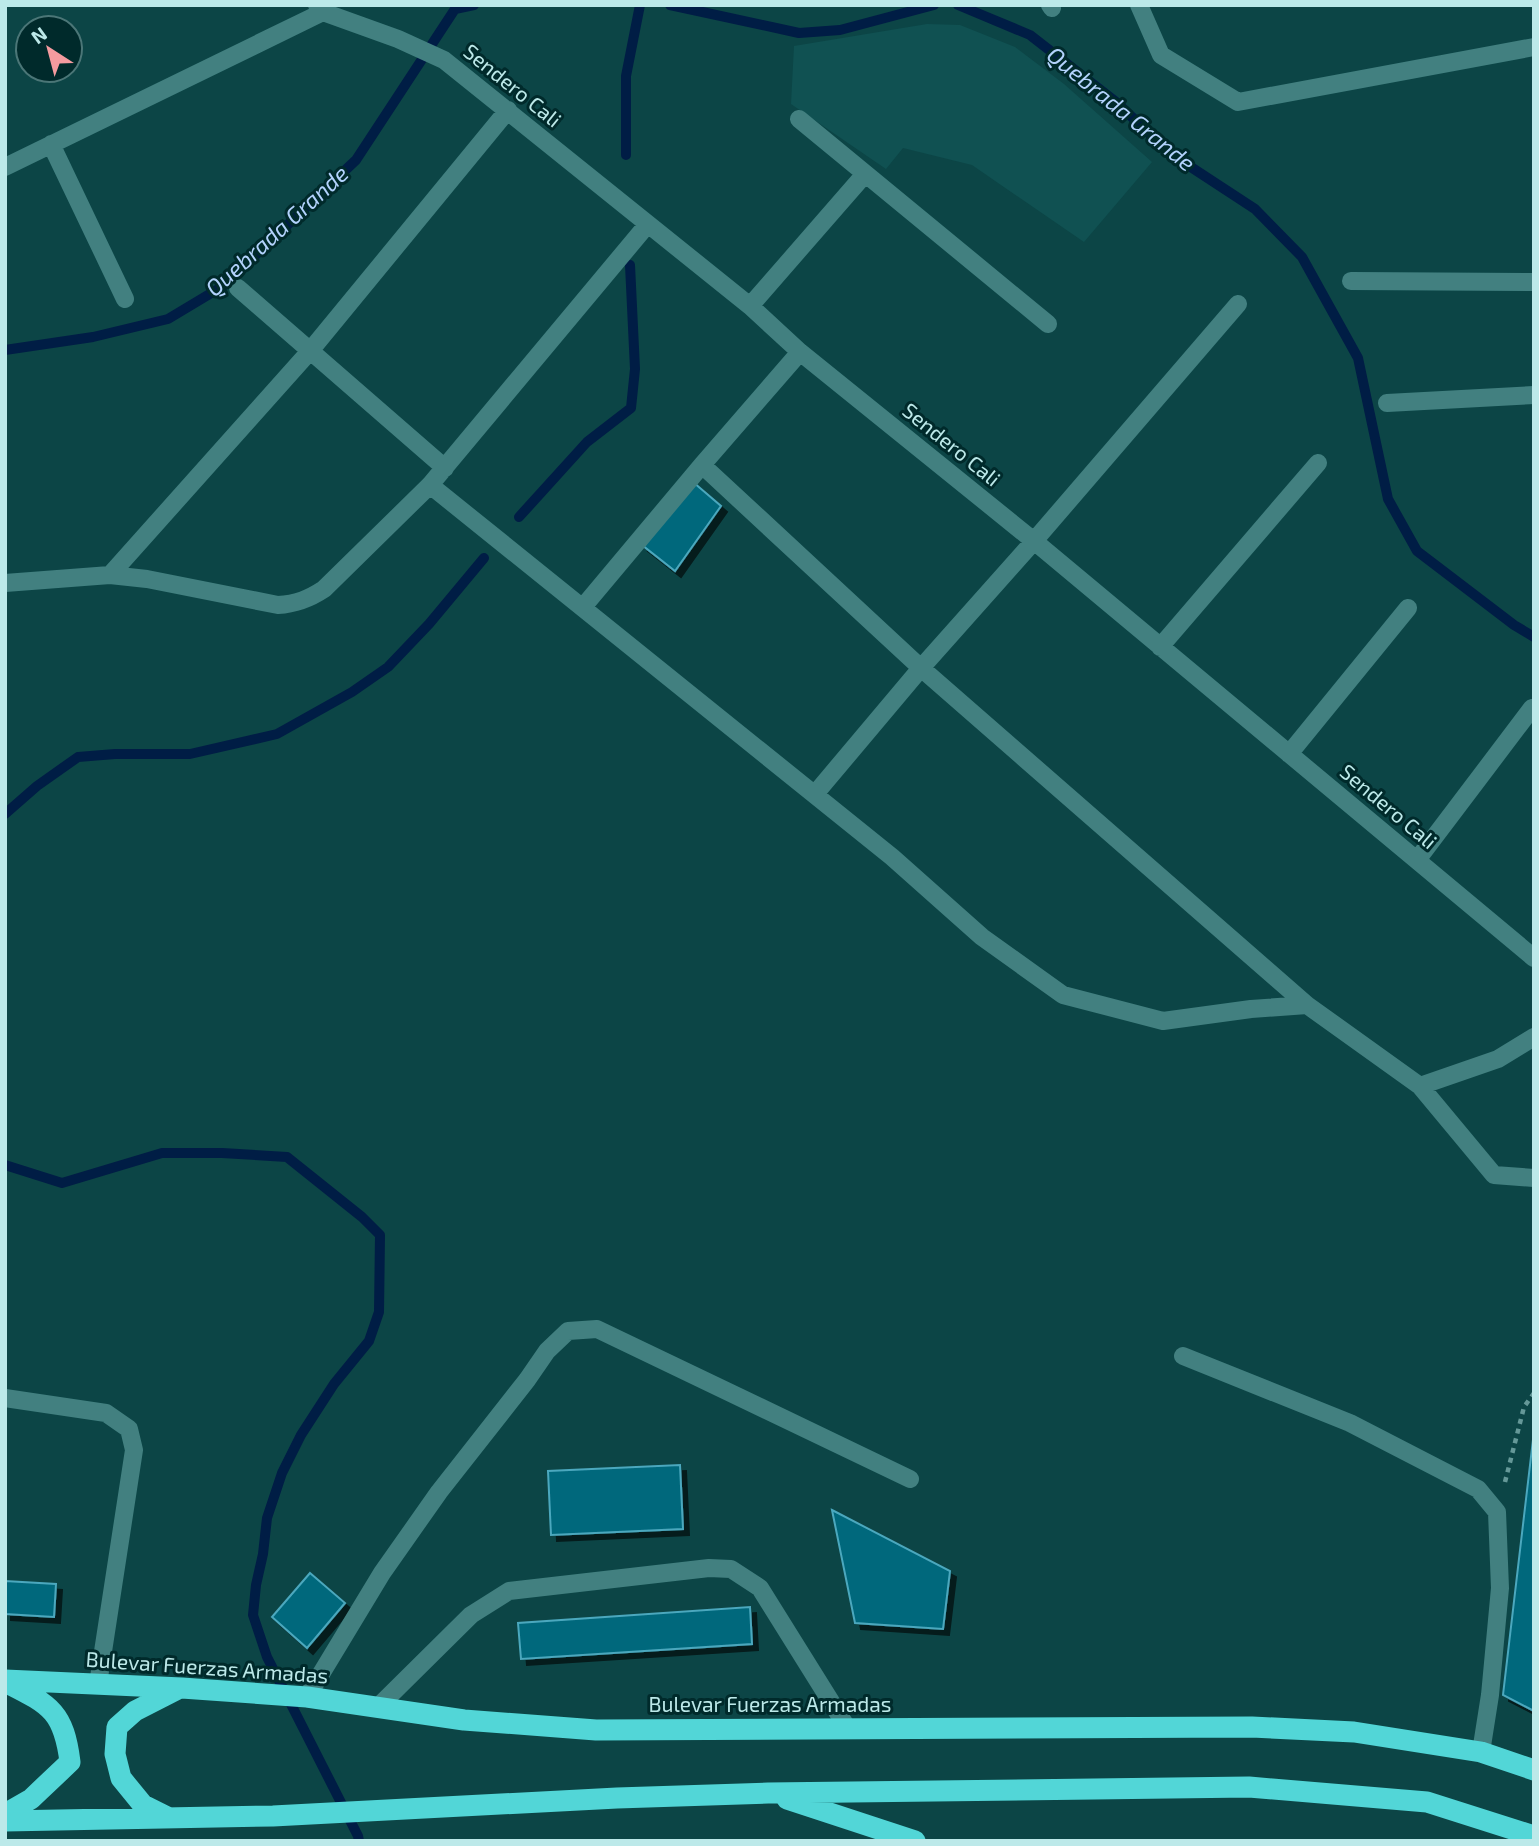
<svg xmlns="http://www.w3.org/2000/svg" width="1539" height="1846" viewBox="0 0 1539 1846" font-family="'Exo 2',sans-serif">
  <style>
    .built { fill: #105152 }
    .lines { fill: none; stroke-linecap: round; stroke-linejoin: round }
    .stream { stroke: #001d45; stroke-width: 10 }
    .building { fill: #00677b; stroke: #4ba8be; stroke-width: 2; filter: url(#shadow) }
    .path { stroke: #659898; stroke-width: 4.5; stroke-dasharray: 5 5; stroke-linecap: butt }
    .minor { stroke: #428080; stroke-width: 18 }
    .highway { stroke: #52d6d7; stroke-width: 21 }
    .labels { text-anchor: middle; stroke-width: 6; stroke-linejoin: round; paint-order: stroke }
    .street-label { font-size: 21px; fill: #bce9e9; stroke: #002a2b }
    .water-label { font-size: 23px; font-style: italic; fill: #b3d3fd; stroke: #002a2b }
  </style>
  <defs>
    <filter id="shadow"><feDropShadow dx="6" dy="6" stdDeviation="0" flood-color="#0009"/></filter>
  </defs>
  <rect width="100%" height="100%" fill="#0c4546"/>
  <path class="built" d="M927,24L960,25L1015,47L1064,84L1152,162L1084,242L972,165L903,148L886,169L791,104L794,46Z"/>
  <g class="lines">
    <path class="stream" d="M670,5L799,33L840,30L934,5
      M958,5L1030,35L1116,102L1171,154L1255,209L1302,257L1358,358L1388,499L1417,551L1514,625L1534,637
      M626,155V76L640,5
      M5,350L93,337L168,319L223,286L356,160L455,9L474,5
      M519,517L587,442L631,408L635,369L630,265
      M5,814L37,786L78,757L115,754H190L277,734L352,692L388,667L429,624L484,558
      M5,1165L62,1183L162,1153H222L287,1157L362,1217L380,1235L379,1312L369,1341L334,1384L301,1435L282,1473L267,1518L263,1554L256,1585L253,1615L267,1657L358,1836L359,1841"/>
  </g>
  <path class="building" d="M693,482L721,506L675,571L642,545Z
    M1534,1431V1711L1503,1695Z
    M680,1465L683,1529L551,1535L548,1471Z
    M832,1510L950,1571L943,1629L855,1623Z
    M310,1573L345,1603L307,1648L272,1617Z
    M5,1581L56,1584L54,1617L5,1614Z
    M750,1607L752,1644L521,1659L518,1623Z"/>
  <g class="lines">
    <path class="path" d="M1505,1482L1524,1407L1534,1393"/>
    <path class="minor" d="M317,5L323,12L398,39L444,60L750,306L800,352L1034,541L1534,958
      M1050,5L1052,8
      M1139,5L1161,55L1238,102L1534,47
      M799,119L1048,324
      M51,144L125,299
      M5,167L323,12
      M1351,281L1534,282
      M238,288L445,468
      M750,306L865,174
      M1387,403L1534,395
      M702,465L921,668L1307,1005L1420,1086L1494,1175L1534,1178
      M430,485L892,857L982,937L1063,995L1163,1021L1251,1009L1307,1005
      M110,575L310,351L508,110
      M5,583L110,575L147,579L278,605C296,604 309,599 324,589L430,485L647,225
      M583,607L702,465L800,352
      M1160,647L1318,463
      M1289,754L1408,608
      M815,794L921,668L1034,541L1238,304
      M1417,860L1532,708
      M1420,1086L1498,1059L1534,1037
      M1183,1356L1350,1423L1478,1489L1497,1512L1500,1588L1490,1695L1481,1752
      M5,1398L106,1413L129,1429L134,1450L98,1684
      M307,1697L382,1573L439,1492L527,1380L547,1351L568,1331L597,1329L910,1479
      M378,1707L471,1615L509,1591L709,1568L731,1569L760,1588L848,1729"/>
    <path class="highway" d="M5,1680L182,1688L307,1697L464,1720L596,1730L1252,1727L1354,1732L1481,1752L1534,1770
      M787,1799L915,1841
      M5,1814L31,1799L70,1762C64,1713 51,1705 9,1684
      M167,1817L143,1805L121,1778L115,1754L117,1727L135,1711L180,1688
      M5,1821L273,1816L617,1798L768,1793L1249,1787L1427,1802L1534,1836"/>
  </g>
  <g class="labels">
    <g class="street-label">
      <text transform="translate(512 86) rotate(39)" y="7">Sendero Cali</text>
      <text transform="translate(951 445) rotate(39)" y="7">Sendero Cali</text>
      <text transform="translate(1388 807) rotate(40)" y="7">Sendero Cali</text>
      <text transform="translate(207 1668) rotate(4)" y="7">Bulevar Fuerzas Armadas</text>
      <text x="770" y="1712">Bulevar Fuerzas Armadas</text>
    </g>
    <g class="water-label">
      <text transform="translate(1121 109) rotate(39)" y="8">Quebrada Grande</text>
      <text transform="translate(277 231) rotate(-42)" y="8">Quebrada Grande</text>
    </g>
  </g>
  <rect width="1539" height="1846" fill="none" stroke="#bce9e9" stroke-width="14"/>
  <g transform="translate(49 49) rotate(324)"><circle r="33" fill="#002a2b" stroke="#4b7677" stroke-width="2"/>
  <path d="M0-5L12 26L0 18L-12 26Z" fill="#f49b9f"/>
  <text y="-10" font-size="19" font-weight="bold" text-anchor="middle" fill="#bce9e9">N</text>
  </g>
</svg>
